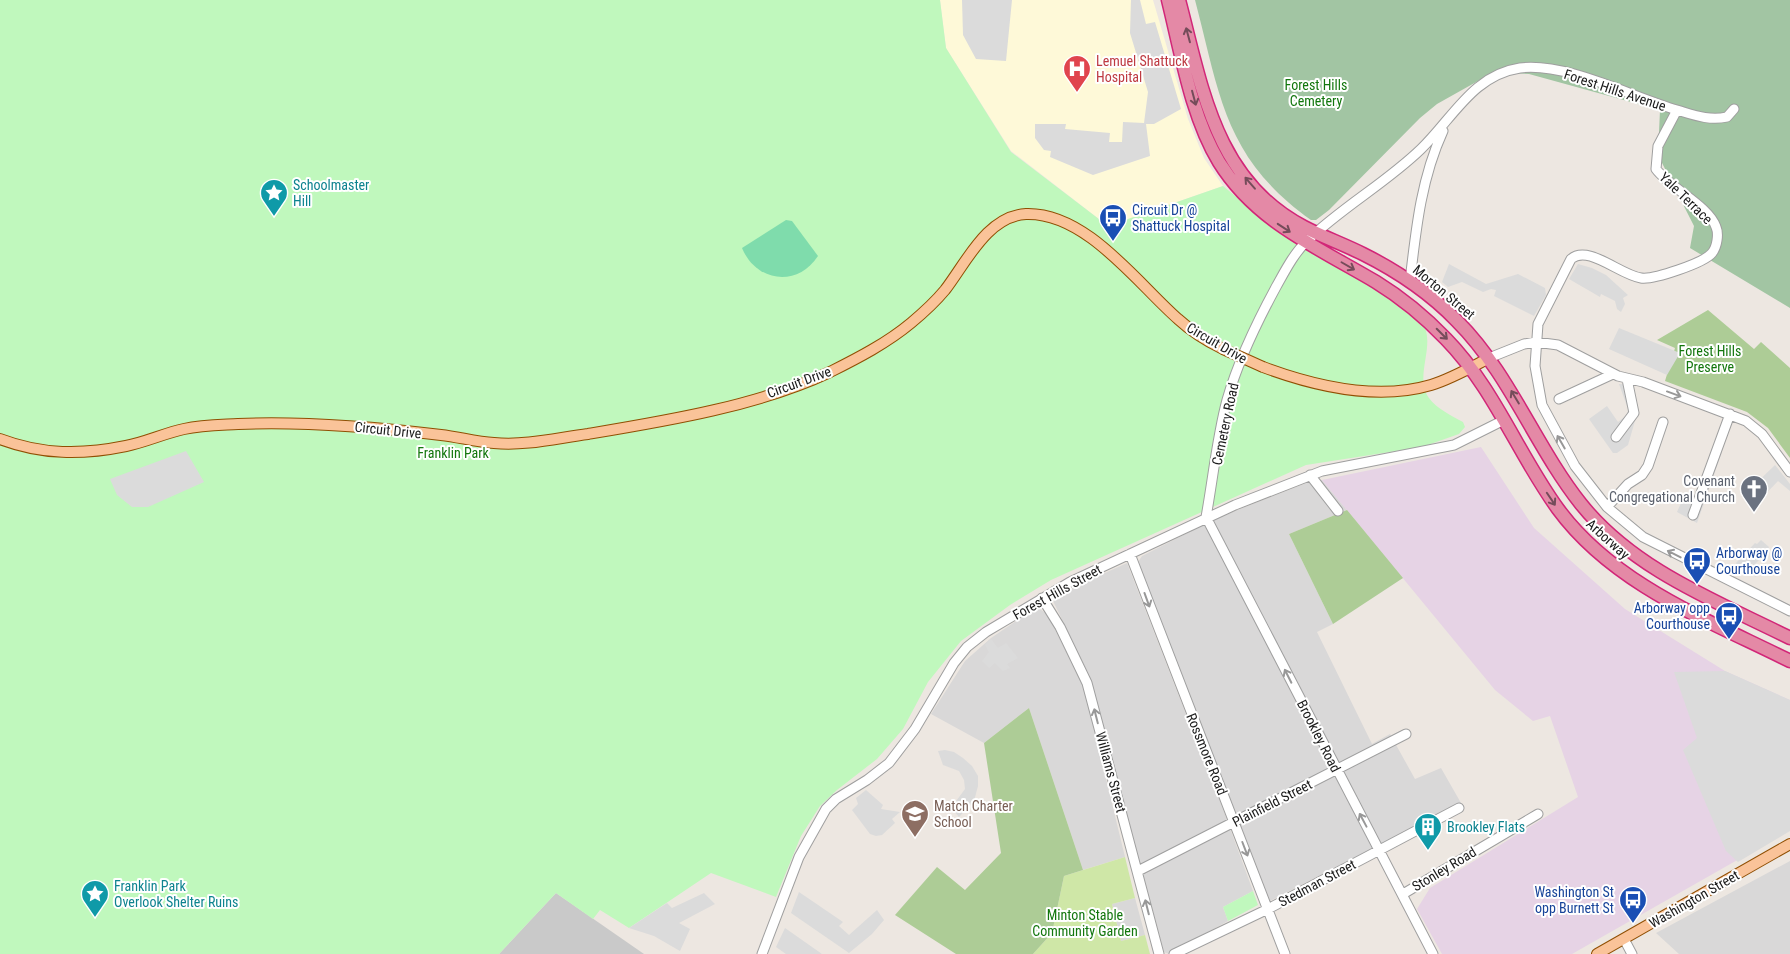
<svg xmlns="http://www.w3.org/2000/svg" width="1790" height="954" viewBox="0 0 1790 954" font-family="'Roboto Condensed',sans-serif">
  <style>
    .residential { fill: #d9d8d8 }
    .industrial { fill: #e6d3e5 }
    .education { fill: #fef9d8 }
    .religious { fill: #c9c9c9 }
    .grass { fill: #cfe7a7 }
    .forest { fill: #adcc96 }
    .cemetery { fill: #a2c5a3 }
    .park { fill: #c0f8bd }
    .pitch { fill: #7fdcac }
    .parking { fill: #dbdbdb }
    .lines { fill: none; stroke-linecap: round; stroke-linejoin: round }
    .minor-casing { stroke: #9f9f9f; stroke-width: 11 }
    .major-casing { stroke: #904f03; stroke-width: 12 }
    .highway-casing { stroke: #d22678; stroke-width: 15 }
    .minor { stroke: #fff; stroke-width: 9 }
    .major { stroke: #fac399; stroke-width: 10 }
    .highway { stroke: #e489a6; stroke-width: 12 }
    .major-bridge-casing { stroke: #904f03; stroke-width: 12; stroke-linecap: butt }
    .major-bridge { stroke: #fac399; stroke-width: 10 }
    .oneway { stroke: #754c5a }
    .oneway2 { stroke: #989898 }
    .labels { text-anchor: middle; stroke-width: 4; stroke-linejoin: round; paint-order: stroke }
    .health-label { font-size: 14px; fill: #be3a42; stroke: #fff; text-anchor: start }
    .park-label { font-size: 14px; fill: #12760d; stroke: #fff }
    .street-label { font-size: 14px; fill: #1b1b1b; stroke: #fff }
    .culture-label { font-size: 14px; fill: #0d838f; stroke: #fff; text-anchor: start }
    .transit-label { font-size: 14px; fill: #164399; stroke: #fff; text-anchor: start }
    .worship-label { font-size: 14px; fill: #5b616d; stroke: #fff; text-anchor: end }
    .education-label { font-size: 14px; fill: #785e54; stroke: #fff; text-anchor: start }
  </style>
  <rect width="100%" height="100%" fill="#ede7e1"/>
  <path class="residential" d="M1322,480L1347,510L1289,534L1333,624L1317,632L1372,744L1390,734L1415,779L1441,768L1461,803L1270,901L1138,562L1142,556L1217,518L1309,482Z
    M1127,563L1220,801L1253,891L1223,907L1228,921L1169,954L1164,952L1089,675L1053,601L1065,591Z
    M1040,609L1048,615L1084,688L1125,857L1083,870L1029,708L984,743L931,714L965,661L991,638L1028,613Z
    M1790,861V954H1679L1656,933Z
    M1135,898L1145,935L1121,941L1112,904Z"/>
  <path class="industrial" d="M1481,447L1534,528L1625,609L1725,671L1790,700V830L1572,954H1442L1417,909L1430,888L1578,797L1550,716L1533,721L1495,690L1322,480Z"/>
  <path class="education" d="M940,0H1153L1188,119L1204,158L1223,186L1108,226L1011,151L946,48Z"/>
  <path class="religious" d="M556,893L644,954H499Z"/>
  <path class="grass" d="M1125,857L1135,898L1112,904L1121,941L1145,935L1150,954H1033L1052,933L1064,876Z"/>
  <path class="forest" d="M1708,310L1754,349L1761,342L1790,368V458L1768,428L1747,412L1665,381L1675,348L1657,340Z
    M1347,510L1403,578L1333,624L1289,534Z
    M1029,708L1083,870L1064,876L1052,933L1033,954H956L895,915L937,867L965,890L1001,853L984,743Z"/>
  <path class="cemetery" d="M1195,0H1790V308L1690,248L1694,226L1658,155L1660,110L1529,74L1494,72L1437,104L1420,118L1329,210L1316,220H1311C1224,158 1220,95 1195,0Z"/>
  <path class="park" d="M0,0H940L946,48L1011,152L1108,226L1223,186C1246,204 1268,225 1292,240C1333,265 1382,285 1418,318C1441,339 1412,375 1429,398C1436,408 1452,416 1463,422L1465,427L1459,434L1422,447L1306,465L1051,580L1010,605L961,641L928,682L903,729L877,759L837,790L820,806L801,836L776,897L711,873L629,928L600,910L593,919L556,893L499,954H0Z
    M1253,891L1258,905L1228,921L1223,907Z"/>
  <path class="pitch" d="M786,220L792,221L818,256C797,288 756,282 742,248Z"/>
  <path class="parking" d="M962,0H1012L1006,61L976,59L963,35Z
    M1131,0H1140L1146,24L1155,22L1181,109L1154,124H1146L1150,156L1093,175L1050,157L1051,151L1044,150L1035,138V124H1066L1065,129L1110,133L1109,142H1122L1123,122L1144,123L1148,92L1130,33Z
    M1449,264L1486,284L1518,274L1545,288L1546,295L1534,316L1494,296L1496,290L1491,289L1483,292L1462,282L1448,287L1442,282Z
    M1578,264L1592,268L1606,275L1628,295L1623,298L1625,304L1621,312L1617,309L1615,301L1601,294L1600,297L1569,279Z
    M1619,328L1680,353L1667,375L1609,349Z
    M1619,384L1633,385L1637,414L1628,445L1617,453H1613L1589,419L1607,406L1618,422L1627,415L1628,409Z
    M1713,448L1722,452L1697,523L1677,512L1682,501L1688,502L1694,500Z
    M186,451L204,482L148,507H132L117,495L110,479Z
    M1775,465L1790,484V491L1778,481L1758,502L1745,494Z
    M1761,540L1769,547L1767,552L1755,564L1760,568L1756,577L1740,569L1736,563L1755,543L1757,544Z
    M991,639L998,648L1006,643L1018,658L1007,664L1010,668L1003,671L995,663L989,668L982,661L989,652L985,645Z
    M1725,671L1790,700V831L1738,862L1726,851L1683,750L1697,738L1674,672Z
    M945,750L954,752L963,758L972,766L978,776V786L974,801L959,817L951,808L965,789L964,780L959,771L943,765L938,751Z
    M866,790L883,805L881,809L900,812L892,819L895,823L882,835L876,836L870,834L852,810L858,804L856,798Z
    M799,892L843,922L839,926L849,935L877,910L884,920L872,934L849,953L791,913Z
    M704,893L715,904L679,923L690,929L680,951L654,936L629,928L667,903L672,908Z
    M785,928L822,954H786L776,947Z"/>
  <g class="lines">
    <defs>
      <path id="minor" d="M1677,110L1658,146L1656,169C1670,188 1709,206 1716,227C1719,234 1717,247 1712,253C1704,263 1653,280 1641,278C1620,275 1588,244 1571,259L1538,324L1535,366L1542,405L1575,466L1607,507L1643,537L1790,611
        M1410,281C1416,229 1421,179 1443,131
        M1489,358L1524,344L1536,342L1558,345L1618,376L1643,382L1746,421L1762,434L1790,472
        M1559,399L1613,374
        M1616,437L1634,413L1627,379
        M1310,475L1338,511
        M1607,507L1628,484L1642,475L1648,466L1663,422
        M1693,515L1730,414
        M1206,517C1213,479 1217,437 1227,400C1238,361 1257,322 1276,287C1285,271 1294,253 1307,241C1342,207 1386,183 1421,149C1453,118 1473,75 1520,68C1566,62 1632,97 1677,110C1694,115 1709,121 1727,117L1734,109
        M1206,517L1433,954
        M1130,554L1285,954
        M1042,598L1060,627L1087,683L1159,954
        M1138,871L1406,734
        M1403,894L1538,814
        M1624,939L1632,954
        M762,954L799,857L826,809L836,799L867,780L889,763L915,729L954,663L967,647L986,632L1070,582L1235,505L1322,471L1454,445L1504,420
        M1174,954L1268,909L1459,808"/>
      <path id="major" d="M1263,367C1314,386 1377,401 1431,385C1451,379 1470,368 1489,358
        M0,439C42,455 82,455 126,446C146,442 165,433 184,429C202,425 220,425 238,424C306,421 374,427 441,435C459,437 476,442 494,443C526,446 557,438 588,434C666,421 758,406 830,372C858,358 887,343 911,323C923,313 935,302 945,290C966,263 987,216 1026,214C1086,212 1137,283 1178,319C1191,331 1207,341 1223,349
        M1597,954L1790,844"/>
      <path id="highway" d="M1168,0C1181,52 1191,116 1219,162C1256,222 1319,248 1376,282C1402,298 1425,317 1446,339C1494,388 1518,454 1558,509C1614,585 1708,620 1790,661
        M1179,0C1202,87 1215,181 1304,227C1323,237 1343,244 1363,254C1397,271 1430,293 1457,321C1510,374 1535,446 1581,504C1634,570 1716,601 1790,638"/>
    </defs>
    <use href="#minor" class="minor-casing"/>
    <use href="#major" class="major-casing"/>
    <use href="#highway" class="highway-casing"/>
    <use href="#minor" class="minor"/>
    <use href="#major" class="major"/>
    <use href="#highway" class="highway"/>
    <defs>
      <path id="major-bridge" d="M1223,349L1263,367"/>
    </defs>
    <use href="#major-bridge" class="major-bridge-casing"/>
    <use href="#major-bridge" class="major-bridge"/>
  </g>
  <defs><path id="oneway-shaft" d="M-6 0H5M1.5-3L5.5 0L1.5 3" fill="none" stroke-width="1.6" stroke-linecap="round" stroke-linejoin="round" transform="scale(1.25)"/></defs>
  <g class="oneway">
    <use href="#oneway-shaft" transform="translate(1188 35) rotate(-105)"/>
    <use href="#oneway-shaft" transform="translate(1194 98) rotate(75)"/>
    <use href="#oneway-shaft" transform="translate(1250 183) rotate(-131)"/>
    <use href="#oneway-shaft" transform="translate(1284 228) rotate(33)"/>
    <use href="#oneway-shaft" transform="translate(1348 266) rotate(30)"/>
    <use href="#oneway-shaft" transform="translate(1442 334) rotate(45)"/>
    <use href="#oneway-shaft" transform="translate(1515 397) rotate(-121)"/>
    <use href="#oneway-shaft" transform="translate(1551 499) rotate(56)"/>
  </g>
  <g class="oneway2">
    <use href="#oneway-shaft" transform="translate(1674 394) rotate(20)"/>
    <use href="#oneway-shaft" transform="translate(1561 442) rotate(-120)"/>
    <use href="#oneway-shaft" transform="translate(1674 554) rotate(-153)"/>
    <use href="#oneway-shaft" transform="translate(1147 600) rotate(70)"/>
    <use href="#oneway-shaft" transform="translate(1288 676) rotate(-117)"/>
    <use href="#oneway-shaft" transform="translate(1096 716) rotate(-104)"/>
    <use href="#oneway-shaft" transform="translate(1363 820) rotate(-118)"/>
    <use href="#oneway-shaft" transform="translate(1245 849) rotate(69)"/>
    <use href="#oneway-shaft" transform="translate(1147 907) rotate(-104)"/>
  </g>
  <defs>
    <symbol id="hospital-pin" viewBox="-11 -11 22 30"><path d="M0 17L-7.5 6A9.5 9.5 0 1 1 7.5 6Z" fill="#e0444e" stroke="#fff"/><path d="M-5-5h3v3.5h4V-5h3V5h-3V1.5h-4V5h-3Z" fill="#fff"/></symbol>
    <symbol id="sight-pin" viewBox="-11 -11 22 30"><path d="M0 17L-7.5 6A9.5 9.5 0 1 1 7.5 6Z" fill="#0f9aa8" stroke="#fff"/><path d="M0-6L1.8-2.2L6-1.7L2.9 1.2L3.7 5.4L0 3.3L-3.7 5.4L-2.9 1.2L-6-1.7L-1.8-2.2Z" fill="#fff"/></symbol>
    <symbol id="bus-pin" viewBox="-11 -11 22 30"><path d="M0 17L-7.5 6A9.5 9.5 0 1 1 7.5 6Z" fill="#1a4fb4" stroke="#fff"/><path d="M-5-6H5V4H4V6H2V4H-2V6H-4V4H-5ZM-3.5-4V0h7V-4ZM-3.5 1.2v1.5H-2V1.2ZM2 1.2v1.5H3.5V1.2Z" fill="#fff"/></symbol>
    <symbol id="church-pin" viewBox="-11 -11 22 30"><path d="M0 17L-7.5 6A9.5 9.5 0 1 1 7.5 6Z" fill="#6b7280" stroke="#fff"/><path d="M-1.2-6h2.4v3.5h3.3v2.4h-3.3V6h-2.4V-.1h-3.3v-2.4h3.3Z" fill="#fff"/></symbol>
    <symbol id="school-pin" viewBox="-11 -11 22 30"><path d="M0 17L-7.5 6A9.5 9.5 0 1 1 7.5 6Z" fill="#8d6e63" stroke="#fff"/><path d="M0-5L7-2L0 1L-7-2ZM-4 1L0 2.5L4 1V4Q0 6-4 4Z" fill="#fff"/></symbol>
    <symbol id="building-pin" viewBox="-11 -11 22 30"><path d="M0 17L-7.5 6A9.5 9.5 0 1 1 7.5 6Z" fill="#0f9aa8" stroke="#fff"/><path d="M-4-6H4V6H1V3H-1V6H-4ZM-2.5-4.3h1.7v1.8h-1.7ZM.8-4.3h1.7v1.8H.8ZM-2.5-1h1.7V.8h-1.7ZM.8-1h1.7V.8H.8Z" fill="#fff"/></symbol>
  </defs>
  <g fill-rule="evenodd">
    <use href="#hospital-pin" x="1061" y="53" width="32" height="43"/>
    <use href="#sight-pin" x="258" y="177" width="32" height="43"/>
    <use href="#bus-pin" x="1097" y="202" width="32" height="43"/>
    <use href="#church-pin" x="1738" y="473" width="32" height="43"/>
    <use href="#bus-pin" x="1681" y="545" width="32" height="43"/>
    <use href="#bus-pin" x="1713" y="600" width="32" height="43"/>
    <use href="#school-pin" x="899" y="798" width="32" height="43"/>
    <use href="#building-pin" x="1412" y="811" width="32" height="43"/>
    <use href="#sight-pin" x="79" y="878" width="32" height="43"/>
    <use href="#bus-pin" x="1617" y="884" width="32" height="43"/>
  </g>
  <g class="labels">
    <g class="health-label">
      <text x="1096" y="66">Lemuel Shattuck<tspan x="1096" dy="16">Hospital</tspan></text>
    </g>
    <g class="park-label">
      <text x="1316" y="90">Forest Hills<tspan x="1316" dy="16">Cemetery</tspan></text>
      <text x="1710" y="356">Forest Hills<tspan x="1710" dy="16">Preserve</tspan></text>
      <text x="453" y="458">Franklin Park</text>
      <text x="1085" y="920">Minton Stable<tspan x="1085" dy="16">Community Garden</tspan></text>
    </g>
    <g class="street-label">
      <text transform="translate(1615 90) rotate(18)" y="5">Forest Hills Avenue</text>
      <text transform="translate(1686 198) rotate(44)" y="5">Yale Terrace</text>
      <text transform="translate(1444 292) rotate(40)" y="5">Morton Street</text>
      <text transform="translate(1217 343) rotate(30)" y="5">Circuit Drive</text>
      <text transform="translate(799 382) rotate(-20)" y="5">Circuit Drive</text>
      <text transform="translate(1225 424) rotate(-78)" y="5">Cemetery Road</text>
      <text transform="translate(388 430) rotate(6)" y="5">Circuit Drive</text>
      <text transform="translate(1608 539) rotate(42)" y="5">Arborway</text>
      <text transform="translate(1057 592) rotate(-29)" y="5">Forest Hills Street</text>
      <text transform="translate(1319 736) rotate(63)" y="5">Brookley Road</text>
      <text transform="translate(1207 754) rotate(68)" y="5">Rossmore Road</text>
      <text transform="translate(1111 772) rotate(75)" y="5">Williams Street</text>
      <text transform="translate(1272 803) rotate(-27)" y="5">Plainfield Street</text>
      <text transform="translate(1444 869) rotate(-31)" y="5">Stonley Road</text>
      <text transform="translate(1317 883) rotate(-28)" y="5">Stedman Street</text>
      <text transform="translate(1694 899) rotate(-30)" y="5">Washington Street</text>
    </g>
    <g class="culture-label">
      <text x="293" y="190">Schoolmaster<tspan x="293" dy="16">Hill</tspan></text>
      <text x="1447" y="832">Brookley Flats</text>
      <text x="114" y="891">Franklin Park<tspan x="114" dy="16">Overlook Shelter Ruins</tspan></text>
    </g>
    <g class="transit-label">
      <text x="1132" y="215">Circuit Dr @<tspan x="1132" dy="16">Shattuck Hospital</tspan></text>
      <text x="1716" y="558">Arborway @<tspan x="1716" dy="16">Courthouse</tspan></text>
      <text x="1710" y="613" text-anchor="end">Arborway opp<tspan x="1710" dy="16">Courthouse</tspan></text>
      <text x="1614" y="897" text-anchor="end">Washington St<tspan x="1614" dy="16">opp Burnett St</tspan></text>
    </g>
    <g class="worship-label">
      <text x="1735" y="486">Covenant<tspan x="1735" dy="16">Congregational Church</tspan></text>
    </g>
    <g class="education-label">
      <text x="934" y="811">Match Charter<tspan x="934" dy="16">School</tspan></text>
    </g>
  </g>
</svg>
